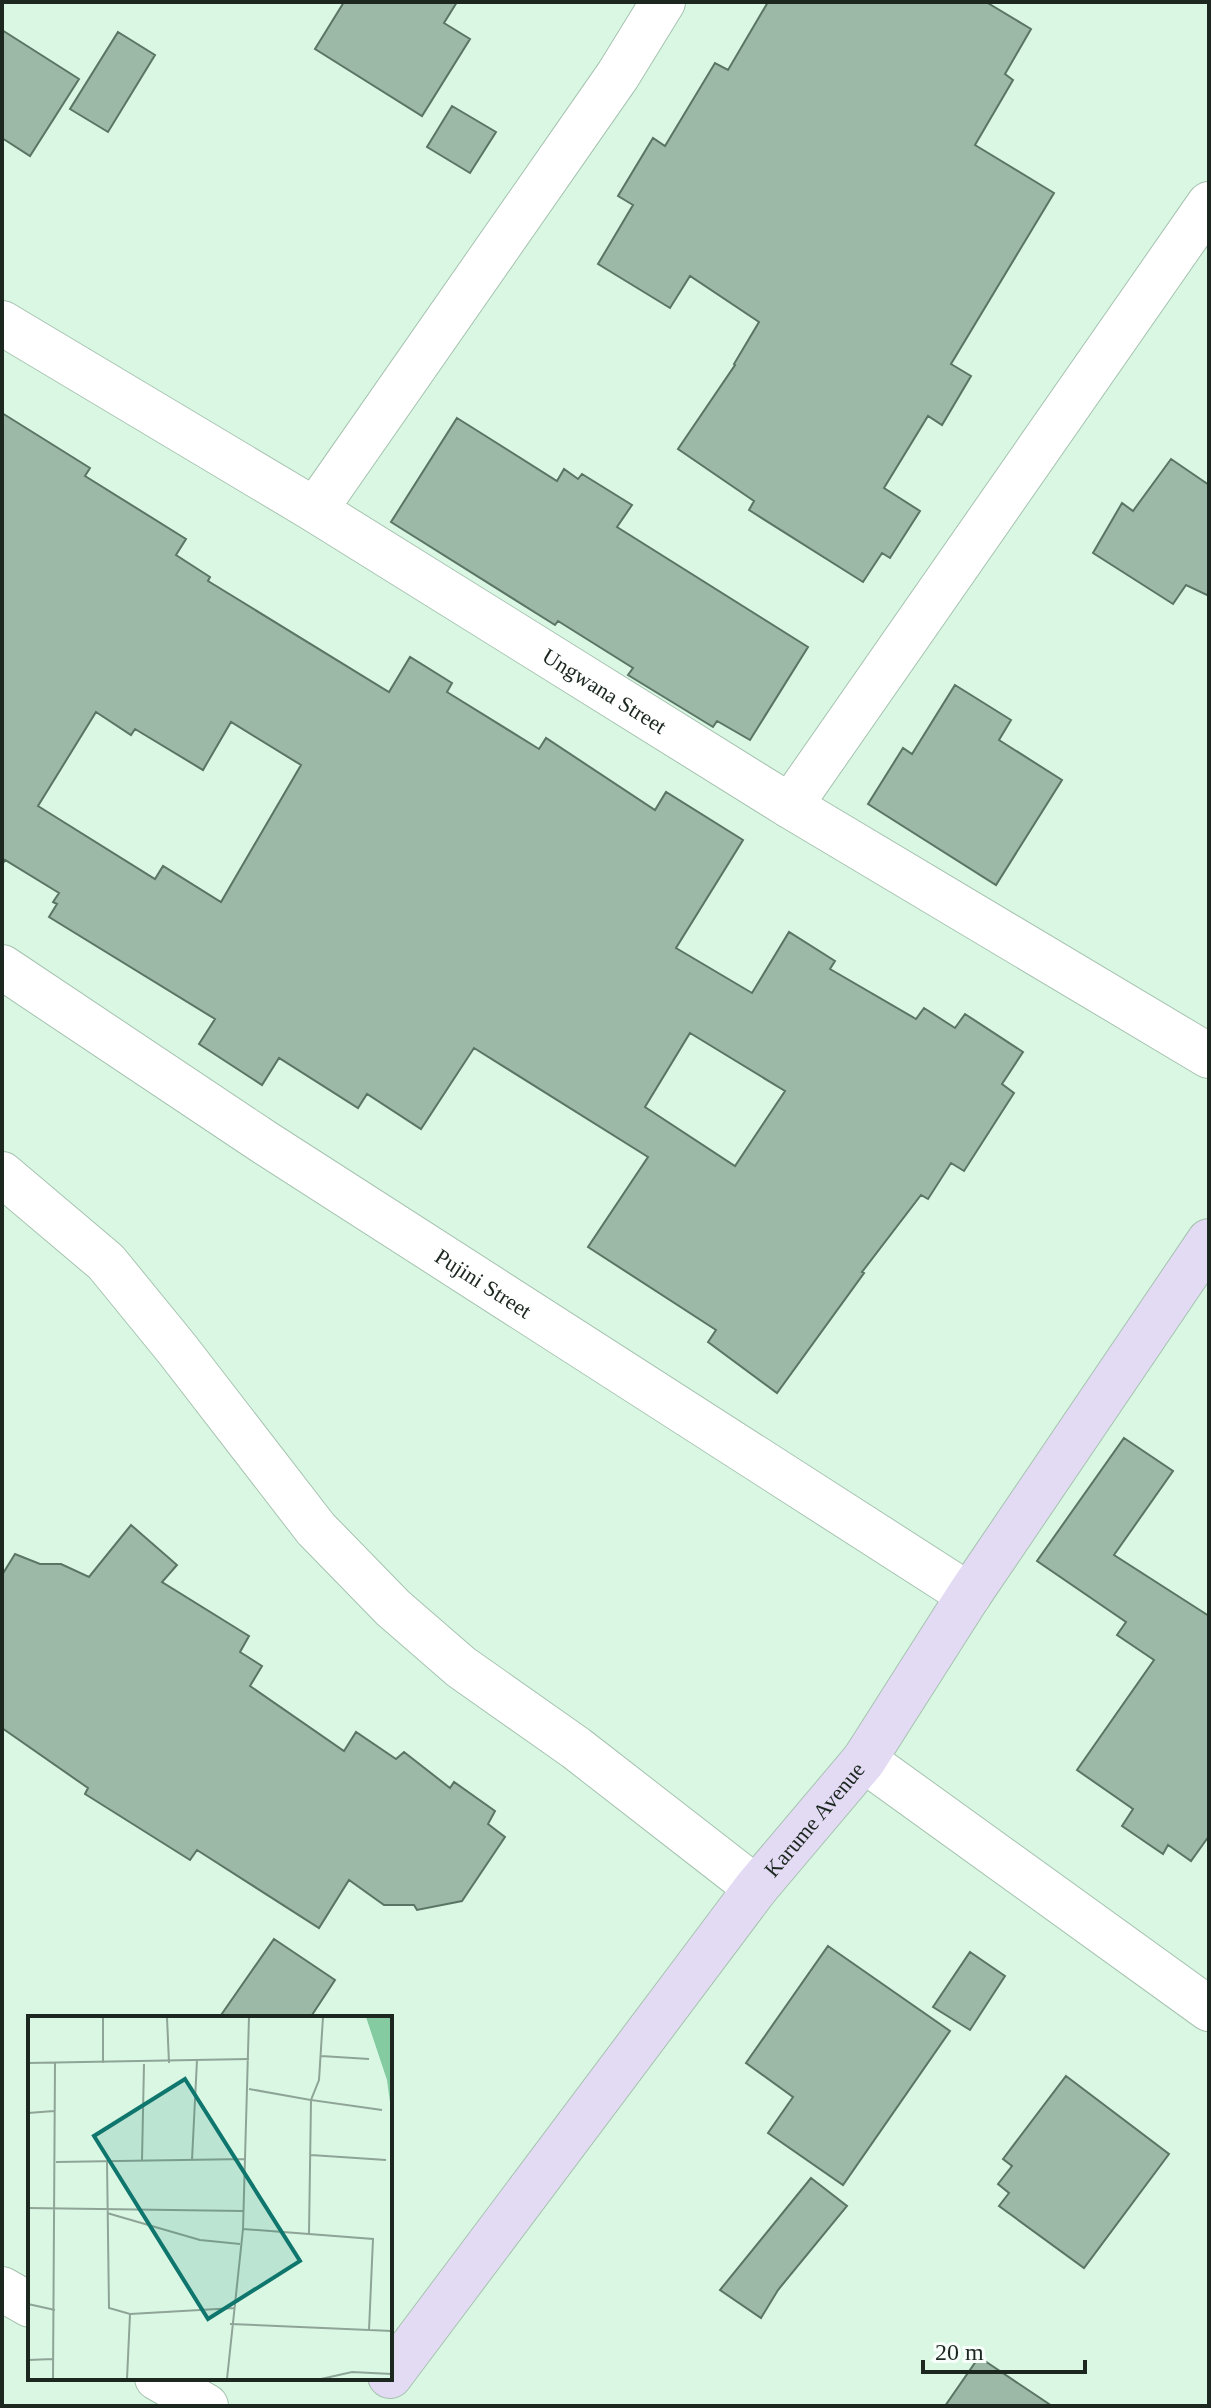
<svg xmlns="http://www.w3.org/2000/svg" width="1211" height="2408" viewBox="0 0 1211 2408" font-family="Georgia,serif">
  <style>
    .building { fill: #9cb8a6; stroke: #5a7564; stroke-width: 2; fill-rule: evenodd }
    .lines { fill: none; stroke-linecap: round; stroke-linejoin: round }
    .street-casing { stroke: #a6c3b0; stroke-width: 46 }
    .secondary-casing { stroke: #a6c3b0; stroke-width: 46 }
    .street { stroke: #fff; stroke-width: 44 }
    .secondary { stroke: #e3dbf3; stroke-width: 44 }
    .labels { text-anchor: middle; stroke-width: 6; stroke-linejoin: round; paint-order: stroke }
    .street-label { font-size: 22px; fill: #1c2720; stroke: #f8fefa }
    .inset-road { fill: none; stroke: #8ea496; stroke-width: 2 }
    .view { fill: #0f766e; fill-opacity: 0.15; stroke: #0f766e; stroke-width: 4 }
    .inset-edge { fill: none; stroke: #1c2720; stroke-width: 4 }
  </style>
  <rect width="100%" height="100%" fill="#daf7e4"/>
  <path class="building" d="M344,2H457L444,23L470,39L422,116L315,49Z
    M768,2H986L1031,29L1005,74L1013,80L975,145L1054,193L951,364L971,376L942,425L928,416L884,488L920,511L890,558L882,553L863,582L749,510L754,501L678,449L735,365L734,364L759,322L690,276L670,308L598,264L633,205L618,196L653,138L665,146L715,63L728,70Z
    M2,30L79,79L30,156L2,138Z
    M118,32L155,55L108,132L70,109Z
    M452,106L496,132L470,173L427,147Z
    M2,413L90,468L85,476L186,539L176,555L210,577L208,581L389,692L410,657L452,683L447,692L539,749L546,738L655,810L666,792L743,840L676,948L752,993L789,932L835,961L830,969L916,1019L924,1008L955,1028L965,1014L1023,1052L1002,1084L1014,1093L964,1171L951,1163L928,1199L921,1195L862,1272L864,1273L777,1393L708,1342L716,1330L588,1247L648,1157L474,1048L421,1129L367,1094L358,1108L279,1058L262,1085L199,1044L215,1019L49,917L57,904L53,902L59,893L5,860L2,865ZM96,712L131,735L135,729L203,770L231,722L301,765L221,902L163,866L155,879L38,806ZM690,1033L785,1091L735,1166L645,1107Z
    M457,418L557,481L564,469L578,479L582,474L632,505L617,527L808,647L750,740L717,721L713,727L628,675L633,668L558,621L555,625L391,522Z
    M1171,459L1209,485V596L1186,585L1173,604L1093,553L1122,503L1133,511Z
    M955,685L1011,720L999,740L1062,780L996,885L868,804L903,748L912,754Z
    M1124,1438L1173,1471L1114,1555L1209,1616V1836L1191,1861L1168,1845L1163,1854L1122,1826L1133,1809L1077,1770L1154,1660L1117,1635L1126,1622L1037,1561Z
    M131,1525L177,1565L162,1582L249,1636L240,1652L262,1666L250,1686L344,1751L356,1732L396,1759L404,1752L450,1788L454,1782L495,1811L488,1824L505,1837L462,1901L417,1910L414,1905H384L349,1880L319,1928L197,1850L190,1860L85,1794L88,1788L2,1728V1575L15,1554L40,1564H61L89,1577Z
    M274,1939L335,1980L310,2018H219Z
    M828,1946L950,2031L843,2185L768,2133L793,2097L746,2063Z
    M970,1952L1005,1976L970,2030L933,2007Z
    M1066,2076L1169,2154L1084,2268L999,2206L1009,2193L998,2184L1012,2166L1003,2159Z
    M811,2178L847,2206L778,2290L761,2318L720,2290Z
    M979,2357L1052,2406H945Z"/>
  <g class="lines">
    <defs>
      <g id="street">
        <path id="s1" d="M2,323L315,510L790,806L1209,1056"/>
        <path d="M315,510L618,75L663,2"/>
        <path d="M790,806L1209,204"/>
        <path id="s2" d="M2,967L264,1142L969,1595"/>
        <path d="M2,1174L106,1262L177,1349L316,1529L393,1608L461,1667L576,1748L756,1888"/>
        <path d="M864,1760L1209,2009"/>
        <path d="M2,2289L30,2305"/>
        <path d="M157,2378L206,2406"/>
      </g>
      <g id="secondary">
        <path id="s3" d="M390,2376L756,1888L864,1760L969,1595L1209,1241"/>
      </g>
    </defs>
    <use href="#street" class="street-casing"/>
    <use href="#secondary" class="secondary-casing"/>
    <use href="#street" class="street"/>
    <use href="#secondary" class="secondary"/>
  </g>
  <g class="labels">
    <g class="street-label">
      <text dy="8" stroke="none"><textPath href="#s1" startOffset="706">Ungwana Street</textPath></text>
      <text dy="8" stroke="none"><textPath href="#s2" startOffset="576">Pujini Street</textPath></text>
      <text dy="8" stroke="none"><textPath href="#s3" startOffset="700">Karume Avenue</textPath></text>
    </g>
  </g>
  <g transform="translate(28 2016)">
    <rect width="364" height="364" fill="#daf7e4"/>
    <path d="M338,1H364V101L359,64Z" fill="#85cba1"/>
    <path class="inset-road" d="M75,1V47M139,1L141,47M295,1L291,64L283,84L354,94M293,40L341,43M0,47L221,43M221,73L283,84L281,217M0,97L26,95M283,139L358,144M114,144L116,48M164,144L169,44M79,145L81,292L102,298L207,292M28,146L217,143M0,192L215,195M79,197L172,224L212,228M215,213L345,223L341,314M0,288L27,294M202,308L364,315M0,344L25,343M25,363L27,47M99,363L102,298M199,363L215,213L221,1M293,363L324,356L364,358"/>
    <path class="view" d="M157,63L272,245L180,303L66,120Z"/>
    <rect width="364" height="364" class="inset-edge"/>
  </g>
  <rect width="1211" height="2408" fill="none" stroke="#1c2720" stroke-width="8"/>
  <path d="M923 2360v12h162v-12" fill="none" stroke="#1c2720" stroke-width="4"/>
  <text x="935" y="2360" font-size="24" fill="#1c2720" stroke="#f8fefa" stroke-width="6" paint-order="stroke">20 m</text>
</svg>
